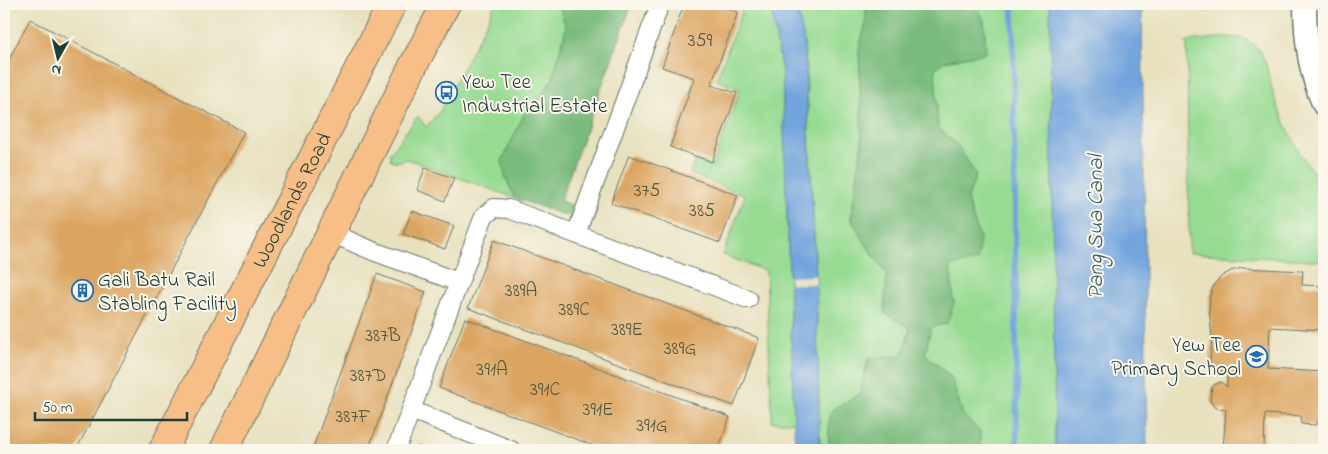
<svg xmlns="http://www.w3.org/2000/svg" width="1328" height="454" viewBox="0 0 1328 454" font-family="'Indie Flower',sans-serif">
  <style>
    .green { fill: #97db93; stroke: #5b8c64 }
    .forest { fill: #79bb7d; stroke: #4c7c58 }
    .water { fill: #72a4dd; stroke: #487088 }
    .pier { fill: #e8e1bf }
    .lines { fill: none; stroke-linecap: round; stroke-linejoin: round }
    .stream { stroke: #72a4dd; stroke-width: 6 }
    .building { fill: #dba461 }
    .minor-casing { stroke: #657665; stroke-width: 20 }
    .tertiary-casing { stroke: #657665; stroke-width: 25 }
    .primary-casing { stroke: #657665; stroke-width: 30 }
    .minor { stroke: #fff; stroke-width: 18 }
    .tertiary { stroke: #fff; stroke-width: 22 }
    .primary { stroke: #f7be88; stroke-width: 28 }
    .labels { text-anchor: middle; stroke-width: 4; stroke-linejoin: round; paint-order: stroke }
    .number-label { font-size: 19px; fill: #4e573f }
    .poi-label { font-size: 21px; fill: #1f3d34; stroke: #fbf7ec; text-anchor: start }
    .street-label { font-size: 21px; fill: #1f3d34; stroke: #fbf7ec }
    .water-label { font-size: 22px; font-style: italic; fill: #385c67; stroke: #fbf7ec }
  </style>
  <rect width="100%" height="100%" fill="#fbf7ec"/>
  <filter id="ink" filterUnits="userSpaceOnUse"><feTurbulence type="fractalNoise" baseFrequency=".02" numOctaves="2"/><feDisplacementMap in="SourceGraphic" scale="10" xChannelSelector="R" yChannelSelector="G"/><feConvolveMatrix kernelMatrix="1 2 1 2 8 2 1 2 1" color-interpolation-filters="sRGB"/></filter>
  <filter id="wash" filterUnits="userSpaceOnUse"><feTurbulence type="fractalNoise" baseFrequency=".0096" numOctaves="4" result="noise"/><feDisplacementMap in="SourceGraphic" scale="20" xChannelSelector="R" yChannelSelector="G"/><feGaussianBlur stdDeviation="1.12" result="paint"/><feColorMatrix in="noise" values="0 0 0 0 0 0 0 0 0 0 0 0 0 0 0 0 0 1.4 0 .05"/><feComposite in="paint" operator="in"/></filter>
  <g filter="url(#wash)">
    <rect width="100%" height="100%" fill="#e8e1bf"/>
    <path class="green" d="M495,4H559L566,28L553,78L537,102L524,114L505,176L515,198L407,159L397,162L391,160L390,157V153L418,116L426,127L440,111L487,22Z
      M723,4H770L782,72L794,422H772L766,271L723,255L745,195L690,174L695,160L713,165L740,90L716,80L742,11Z
      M797,4H866V22L859,50L862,143L851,219L871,252L887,274L885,313L910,327L903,355L868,359L860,394L832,410L829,422V450H820L816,276L806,65L804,42Z
      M977,4H1050L1055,450H980V431L963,415L951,377L925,354L931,327L954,303L949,266L979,239L967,200L976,175L958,146L938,128L935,68L944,61L986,53L984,21Z
      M1229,37L1241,38L1250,42L1260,50L1266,64L1274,97L1283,119L1301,155L1324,187V261L1189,253L1187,41Z"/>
    <path class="forest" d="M559,4H632L560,201L574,206L571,213L567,216L515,198L505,176L502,161L524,114L537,102L553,78L566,28Z
      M866,4H977L984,21L986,53L944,61L935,69L938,128L958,146L976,175L967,200L980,239L977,261L950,266L954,303L947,324L931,327L925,354L951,377L963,415L980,431V450H829V422L832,410L860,394L868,359L903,355L910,328L884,313L887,274L871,252L851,219L862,143L859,50L866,22Z"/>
    <path class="water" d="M770,4H797L804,42L816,276L820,450H795L782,72Z
      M1050,4H1142L1147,450H1055Z"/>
    <path class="pier" d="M816,276V284H790L789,277Z"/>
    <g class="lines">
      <path class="stream" d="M1013,4L1017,450"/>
    </g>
    <g id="blocks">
      <path class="building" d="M684,4H714L738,12L711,85L737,93L712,162L670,147L694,78L662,67Z
        M1201,4H1251V6H1230V9L1201,10Z
        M30,19L244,132L76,450H4V69Z
        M629,155L738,195L720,243L611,203Z
        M425,168L454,178L445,201L417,190Z
        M412,211L454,226L445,249L403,234Z
        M494,240L759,338L734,406L468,308Z
        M1242,268L1303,271L1302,285L1324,286V330L1270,327L1268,369L1324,372V423L1316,422V425L1301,424V416L1265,414L1264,450H1223L1226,409L1215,408L1210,401L1212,387L1214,385L1221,382L1227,387V372L1209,371L1212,338L1209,309L1210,295L1215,283L1222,276L1231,271Z
        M377,274L426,292L374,434L368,450H312Z
        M465,318L730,417L718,450H605L439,388Z
        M418,446L430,450H416Z"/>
    </g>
  </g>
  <g filter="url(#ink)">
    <use href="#blocks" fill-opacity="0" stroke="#657665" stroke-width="1"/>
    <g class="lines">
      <defs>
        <path id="minor" d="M331,233L373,251L458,282
          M576,234L660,4
          M411,410L511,450
          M396,450L484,216L494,208L509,209L748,299"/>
        <path id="tertiary" d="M1305,4C1305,38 1309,73 1324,105"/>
        <g id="primary">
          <path id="s1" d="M163,450L392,4"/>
          <path d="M224,450L413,66L446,4"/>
        </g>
      </defs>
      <use href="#minor" class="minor-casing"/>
      <use href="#tertiary" class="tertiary-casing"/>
      <use href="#primary" class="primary-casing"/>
      <use href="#minor" class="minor"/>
      <use href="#tertiary" class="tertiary"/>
      <use href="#primary" class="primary"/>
    </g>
  </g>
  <defs>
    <symbol id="bus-ring" viewBox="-11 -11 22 22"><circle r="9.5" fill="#fbf7ec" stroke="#1f6fb2" stroke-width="1.5"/><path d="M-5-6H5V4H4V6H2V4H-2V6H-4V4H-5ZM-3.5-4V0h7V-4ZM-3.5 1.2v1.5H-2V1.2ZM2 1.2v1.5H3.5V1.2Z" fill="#1f6fb2"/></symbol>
    <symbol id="building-ring" viewBox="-11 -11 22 22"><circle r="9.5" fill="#fbf7ec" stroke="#1f6fb2" stroke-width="1.5"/><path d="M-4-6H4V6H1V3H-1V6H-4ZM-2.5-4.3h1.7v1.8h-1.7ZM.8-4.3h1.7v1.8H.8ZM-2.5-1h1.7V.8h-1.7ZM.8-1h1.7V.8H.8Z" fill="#1f6fb2"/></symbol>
    <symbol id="school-ring" viewBox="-11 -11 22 22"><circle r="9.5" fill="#fbf7ec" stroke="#1f6fb2" stroke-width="1.5"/><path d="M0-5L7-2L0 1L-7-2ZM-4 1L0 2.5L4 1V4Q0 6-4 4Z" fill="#1f6fb2"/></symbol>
  </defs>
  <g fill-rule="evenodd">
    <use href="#bus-ring" x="434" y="80" width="25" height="25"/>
    <use href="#building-ring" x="70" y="278" width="25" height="25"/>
    <use href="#school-ring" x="1244" y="344" width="25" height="25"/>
  </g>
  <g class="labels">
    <g class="number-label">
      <text x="700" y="46">359</text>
      <text x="647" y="196">375</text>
      <text x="702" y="216">385</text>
      <text x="521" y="296">389A</text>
      <text x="574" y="315">389C</text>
      <text x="627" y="335">389E</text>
      <text x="383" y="341">387B</text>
      <text x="680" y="354">389G</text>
      <text x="492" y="375">391A</text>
      <text x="368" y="381">387D</text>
      <text x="545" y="395">391C</text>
      <text x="598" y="415">391E</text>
      <text x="353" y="422">387F</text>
      <text x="652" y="431">391G</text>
    </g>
    <g class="poi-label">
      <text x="462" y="88">Yew Tee<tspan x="462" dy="24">Industrial Estate</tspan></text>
      <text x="98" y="286">Gali Batu Rail<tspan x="98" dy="24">Stabling Facility</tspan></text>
      <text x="1241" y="351" text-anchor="end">Yew Tee<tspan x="1241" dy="24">Primary School</tspan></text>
    </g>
    <g class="street-label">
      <text dy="7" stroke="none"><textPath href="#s1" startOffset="281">Woodlands Road</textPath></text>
    </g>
    <g class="water-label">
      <text transform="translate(1094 227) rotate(-90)" y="8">Pang Sua Canal</text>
    </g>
  </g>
  <rect width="1328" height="454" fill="none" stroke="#fbf7ec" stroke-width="20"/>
  <g transform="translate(58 58) rotate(188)" stroke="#fbf7ec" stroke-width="4" paint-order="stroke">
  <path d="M0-4L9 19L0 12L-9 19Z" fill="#1f3d34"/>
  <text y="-8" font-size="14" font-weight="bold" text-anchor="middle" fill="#1f3d34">N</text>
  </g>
  <path d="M35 412v8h152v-8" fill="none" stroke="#1f3d34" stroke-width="2.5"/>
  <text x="42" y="412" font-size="15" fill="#1f3d34" stroke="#fbf7ec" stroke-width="4" paint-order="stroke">50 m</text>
</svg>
